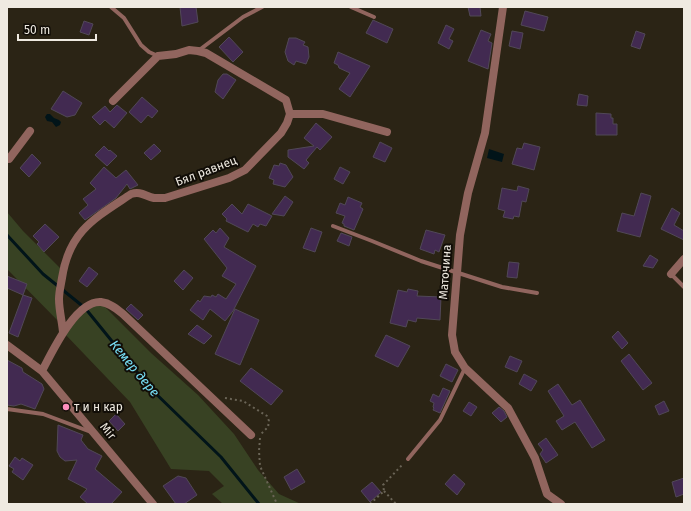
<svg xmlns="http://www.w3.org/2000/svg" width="691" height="511" viewBox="0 0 691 511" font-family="'Fira Sans',sans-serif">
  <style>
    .green { fill: #384223 }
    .water { fill: #011419 }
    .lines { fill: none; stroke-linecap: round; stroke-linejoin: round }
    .stream { stroke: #011419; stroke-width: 3 }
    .building { fill: #422a51; stroke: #514857 }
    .path { stroke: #6a6456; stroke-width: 2; stroke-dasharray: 2 3; stroke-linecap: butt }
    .lane { stroke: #91655e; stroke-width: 4 }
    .street { stroke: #91655e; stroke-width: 8 }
    .poi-dot { fill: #fe8ebd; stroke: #110d07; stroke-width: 1.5 }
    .labels { text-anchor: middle; stroke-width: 4; stroke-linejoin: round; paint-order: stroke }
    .street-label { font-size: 12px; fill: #efeae1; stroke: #110d07 }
    .poi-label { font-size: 12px; fill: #efeae1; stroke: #110d07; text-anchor: start }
    .water-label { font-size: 13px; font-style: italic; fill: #78e1f9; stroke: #110d07 }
  </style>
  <rect width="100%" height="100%" fill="#2b2415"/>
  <path class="green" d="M7,212L23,231L63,271L62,325L7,269Z
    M100,302L151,353L198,395L234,434L258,470L279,494L301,504H223L212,494L224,486L209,471L171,469L130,402L63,332L80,312Z"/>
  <path class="water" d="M47,114H50L54,118L59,120L61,122L60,125L56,127L52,122L47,121L45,117Z
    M489,149L504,154L502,162L487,158Z"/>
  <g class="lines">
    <path class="stream" d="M7,235L43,274L85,308L150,388L221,457L259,504"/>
  </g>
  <path class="building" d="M180,7H196L198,22L182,26Z
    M468,7H480L481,16H470Z
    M525,11L548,17L544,31L521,25Z
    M373,20L393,29L387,43L366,33Z
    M84,21L93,24L89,35L80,32Z
    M446,25L454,29L449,39L453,41L449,49L438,43Z
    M481,30L491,34L488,41L492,43L488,69L468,61Z
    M512,31L523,33L520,49L509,46Z
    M636,31L645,34L640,49L631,46Z
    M229,37L243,52L233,62L219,47Z
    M289,38H296L305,42L303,45L308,47L309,57L306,64L296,61L294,65L288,61L285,52Z
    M338,52L370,66L350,97L339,89L350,73L339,68L338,65L334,63Z
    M223,74H227L236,80L223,99L215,92L218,80Z
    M63,91L82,103L75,115L67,117L51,109Z
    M579,94L588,96L587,106L577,105Z
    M142,97L158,111L152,118L148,115L141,123L129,112Z
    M117,105L127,113L114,128L105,120L100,125L92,117L105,106L110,112Z
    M596,113L611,114V118H613V124H617V135H596Z
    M316,123L332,137L320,150L317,147L306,160L309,163L304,169L288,157V150L314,146L304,138Z
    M380,142L392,148L385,162L373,157Z
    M524,143L540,147L534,170L512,164L517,148L522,149Z
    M154,144L161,151L151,160L144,153Z
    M104,146L109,151L110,150L117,156L107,166L95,155Z
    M32,154L41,163L29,177L20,168Z
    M280,163L286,165L293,177L285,187L273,184L274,180L269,178L274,165L279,166Z
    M104,167L116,178L126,170L138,185L130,189L127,184L116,198L85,220L79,213L88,205L83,199L96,189L90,183Z
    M340,167L350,172L343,184L334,179Z
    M518,186L529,189L526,202L522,201L519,217L514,216L513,219L503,217L505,211L498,209L502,188L517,191Z
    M641,193L651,196L640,237L617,231L622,213L634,216Z
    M285,196L293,202L284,216L272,214Z
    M348,197L362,203L360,207L363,209L354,230L344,226V224L342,223L345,216L336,213L340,203L345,205Z
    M232,204L242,214L248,204L272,216L266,226L260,224L258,227L253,224L248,232L226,221L227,219L222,214Z
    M672,208L680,213L674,225L684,231V240L661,229Z
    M45,224L59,237L44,252L37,244L39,242L33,236Z
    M220,228L229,238L224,247L256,266L233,311L225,321L210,309L203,320L190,310L198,300L200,302L204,296L211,297L212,295L216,297L218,294L226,299L236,284L222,276L227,268L204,239L213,230L216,233Z
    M311,228L322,232L315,252L303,248Z
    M426,230L445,235L439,252L435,250L434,254L420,249Z
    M341,233L352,237L349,246L337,241Z
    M650,255L658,260L653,268L643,266Z
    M509,262L519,263L517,278L507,277Z
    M89,267L98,274L87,287L79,281Z
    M184,270L193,278L183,290L174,281Z
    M7,276L27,284L23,295L7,288Z
    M408,289L418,291L417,296L441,297L440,320L417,318L416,322L408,320L406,327L390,323L398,290L407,292Z
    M23,295L32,298L18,337L9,333Z
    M131,304L143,315L138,320L126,309Z
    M235,309L259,320L240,365L215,354Z
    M197,325L212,336L204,344L188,334Z
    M618,331L628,343L622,349L612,337Z
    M386,335L410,346L398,367L375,356Z
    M629,354L652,383L643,390L621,361Z
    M510,356L522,361L517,372L505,367Z
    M7,360L22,368L23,372L42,384L44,389L35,409L21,404L14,406L7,405Z
    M446,364L458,370L452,382L440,376Z
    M251,368L283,391L271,405L240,381Z
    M524,374L537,381L531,391L519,384Z
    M558,384L572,405L580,400L605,440L592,448L575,422L562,430L556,421L564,416L548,391Z
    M443,388L450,391L440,413L433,410L434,408L433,407L434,403L430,401L433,394L439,397Z
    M664,401L669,411L659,415L655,406Z
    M469,402L477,407L471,416L463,411Z
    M499,407L504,411L507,417L501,422L492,413Z
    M116,414L125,424L118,431L109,421Z
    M58,425L83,435L81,440L88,449L102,456L95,469L122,492L111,504H88L80,497L87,489L68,479L77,460L65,461L60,457L57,451Z
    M546,438L558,455L546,463L540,454L543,450L538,444Z
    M15,457L20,461L22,458L33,465L23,480L12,472L14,469L9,466Z
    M297,469L305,482L291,490L284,477Z
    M454,474L465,484L457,495L445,484Z
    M178,476L186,478L197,495L184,504H176L163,486Z
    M684,478V494L676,497L672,482Z
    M372,482L381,492L370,502L361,491Z"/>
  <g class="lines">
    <path class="path" d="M225,398L243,401L267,416L269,421L268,427L260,435
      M260,438L259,451L260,466L277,504
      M384,491L396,504
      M370,504L384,491L383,485L403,464"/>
    <path class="lane" d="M111,7L124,18L141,45L149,52L158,56
      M351,7L374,17
      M198,51L243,17L262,7
      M333,226L372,241L421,261L502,287L537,293
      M671,274L684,287
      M7,409L43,414L91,432
      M408,459L440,420L465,368"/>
    <path class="street" d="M503,7L485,133L468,193L460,235L452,335L455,352L465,368L508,408L535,458L547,494L561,504
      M290,114H323L387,132
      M7,159H9L30,131
      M671,274L684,259
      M63,332C62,321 59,310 59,299C59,292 61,284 62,278C69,231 95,218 131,194C141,191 145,196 154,198C158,198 162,198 165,198L229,178L245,170L281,133L287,123L290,114L286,100L206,53L198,51L189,50L176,54L158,56L113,101
      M7,345L42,371L153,504
      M42,371C52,352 76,300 101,302C110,303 117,309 123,314L251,435"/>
  </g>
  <circle class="poi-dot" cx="66" cy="407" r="4"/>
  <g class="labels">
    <g class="street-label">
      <text transform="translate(206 171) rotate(-21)" y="4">Бял равнец</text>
      <text transform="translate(445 272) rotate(-86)" y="4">Маточина</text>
      <text transform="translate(108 431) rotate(51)" y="4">Mir</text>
    </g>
    <g class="poi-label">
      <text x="74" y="411">т и н кар</text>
    </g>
    <g class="water-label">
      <text transform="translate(135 368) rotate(50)" y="5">Кемер дере</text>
    </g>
  </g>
  <rect width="691" height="511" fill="none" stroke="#efeae1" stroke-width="16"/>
  <path d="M18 34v6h78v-6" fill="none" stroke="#efeae1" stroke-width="2"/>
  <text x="24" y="34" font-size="12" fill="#efeae1" stroke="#110d07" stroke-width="3" paint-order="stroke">50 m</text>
</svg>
